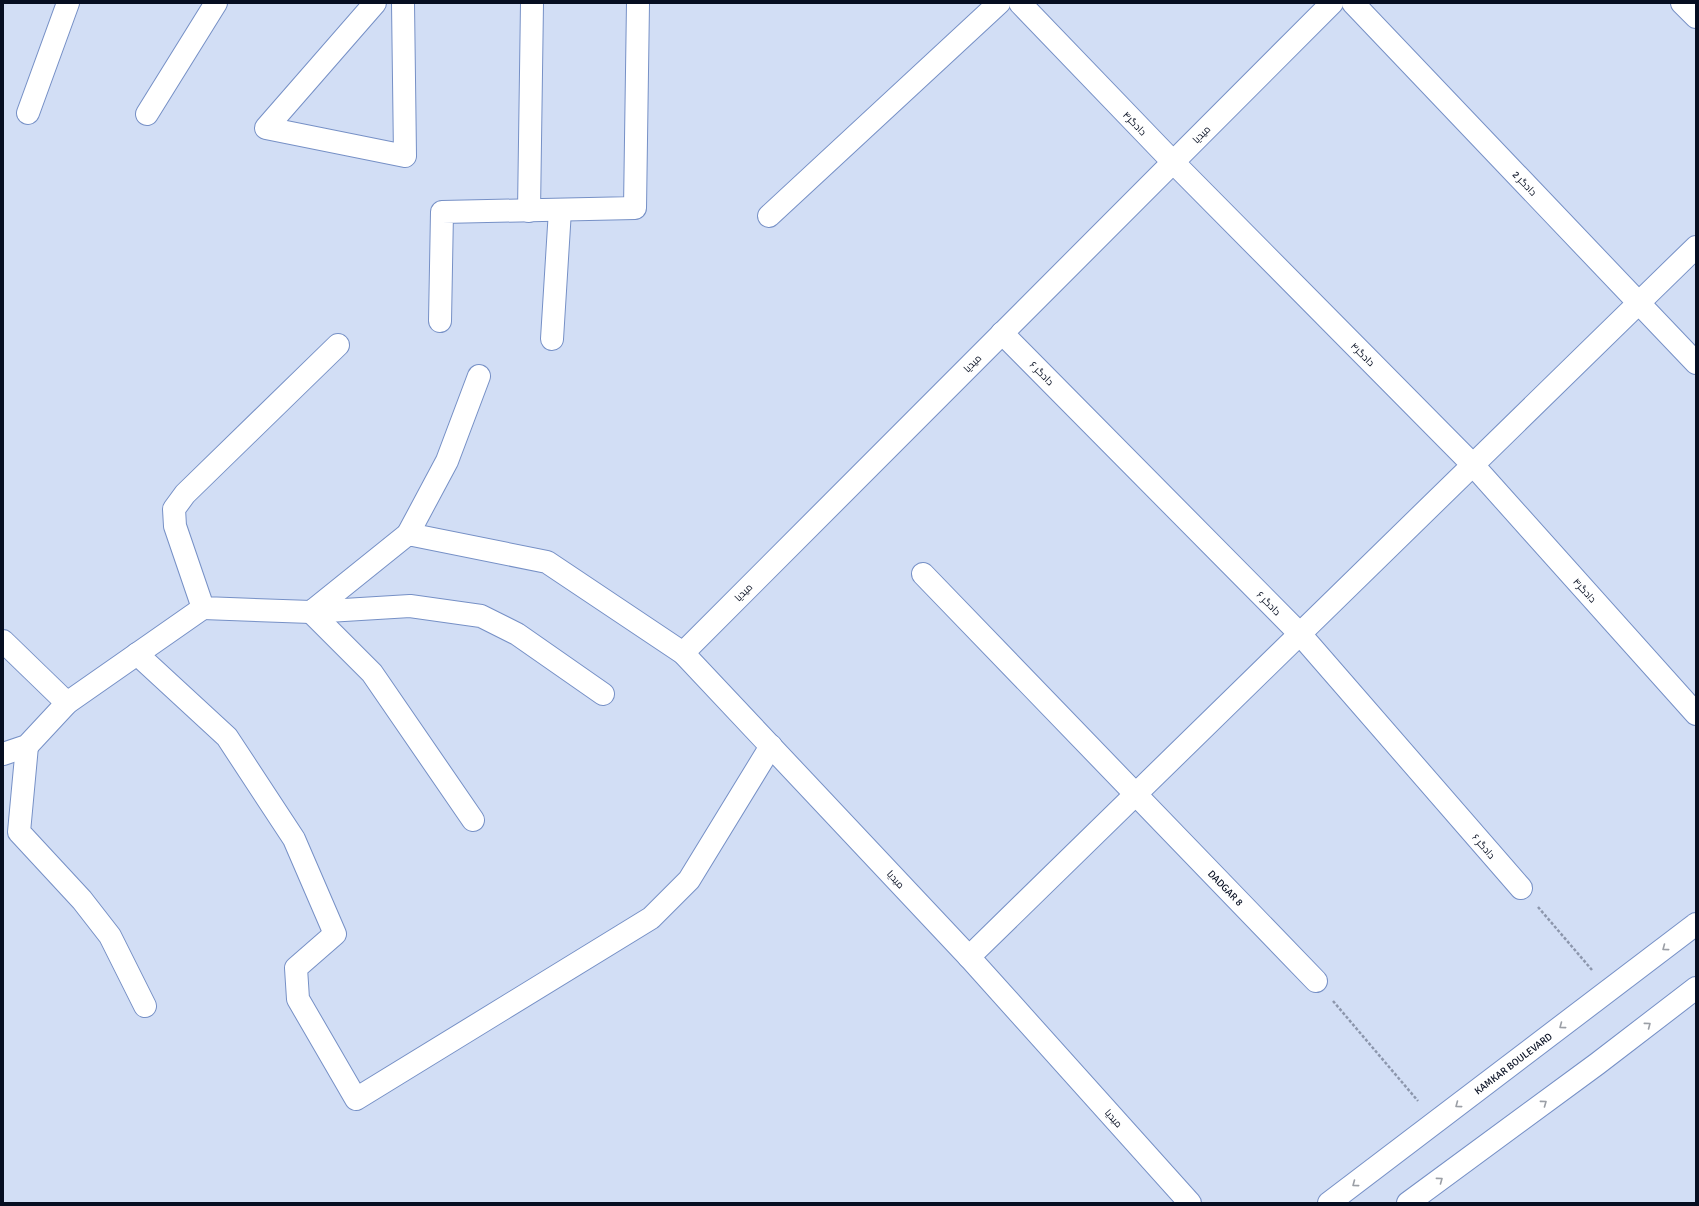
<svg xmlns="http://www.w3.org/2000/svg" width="1699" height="1206" viewBox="0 0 1699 1206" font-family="Signika,Cairo,sans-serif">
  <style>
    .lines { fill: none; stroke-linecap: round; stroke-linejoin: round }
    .minor-casing { stroke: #7690c6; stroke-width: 24 }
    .major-casing { stroke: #7690c6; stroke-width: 24 }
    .path { stroke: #8c96ac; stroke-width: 2.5; stroke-dasharray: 3 2; stroke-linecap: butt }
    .minor { stroke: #fff; stroke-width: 22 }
    .major { stroke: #fff; stroke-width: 22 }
    .oneway { stroke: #9b9fa6 }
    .labels { text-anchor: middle; stroke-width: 3; stroke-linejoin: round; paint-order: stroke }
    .street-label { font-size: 10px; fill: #060e21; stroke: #fefefe }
  </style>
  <rect width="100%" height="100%" fill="#d2def5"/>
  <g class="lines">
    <defs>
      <g id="minor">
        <path d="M375,3L266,128L405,156L403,3"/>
        <path d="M1020,3L1173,162L1473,465L1696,714"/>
        <path d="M1353,3L1696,363"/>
        <path d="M1682,3L1696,17"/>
        <path d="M28,113L68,3"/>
        <path d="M147,114L216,3"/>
        <path d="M529,211L532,3"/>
        <path d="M769,216L999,3"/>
        <path d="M440,321L442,212L635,208L638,3"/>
        <path d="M1002,333L1300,634L1521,888"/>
        <path d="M552,339L560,210"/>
        <path d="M338,345L185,494L174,509L175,526L203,608L311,612L408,534L547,562L683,653L969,957L1190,1203"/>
        <path d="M408,534L447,461L479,376"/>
        <path id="s1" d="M923,574L1316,981"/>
        <path d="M311,612L410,606L481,616L517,634L603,694"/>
        <path d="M311,612L372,673L473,820"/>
        <path d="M3,641L67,703"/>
        <path d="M683,653L1332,3"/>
        <path d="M137,654L227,737L294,839L335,934L296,968L298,999L356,1099L651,918L689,880L771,746"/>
        <path d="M27,746L19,832L82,900L110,936L145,1006"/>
        <path d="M3,754L27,746L67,703L203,608"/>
        <path d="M969,957L1696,247"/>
      </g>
      <g id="major">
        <path id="s2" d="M1329,1203L1696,924"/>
        <path d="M1408,1203L1597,1064L1696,988"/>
      </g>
    </defs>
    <use href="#minor" class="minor-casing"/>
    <use href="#major" class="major-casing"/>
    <path class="path" d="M1538,907L1592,970
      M1333,1001L1418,1101"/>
    <use href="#minor" class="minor"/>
    <use href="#major" class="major"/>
  </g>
  <defs><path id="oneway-chevron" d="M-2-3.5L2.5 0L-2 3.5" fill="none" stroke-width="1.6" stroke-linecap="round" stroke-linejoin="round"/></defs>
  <g class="oneway">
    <use href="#oneway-chevron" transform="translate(1665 948) rotate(143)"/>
    <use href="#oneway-chevron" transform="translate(1648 1025) rotate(-37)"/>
    <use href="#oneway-chevron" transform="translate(1562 1026) rotate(143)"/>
    <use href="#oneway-chevron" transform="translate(1544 1103) rotate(-36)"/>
    <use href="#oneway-chevron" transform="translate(1458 1105) rotate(143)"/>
    <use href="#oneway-chevron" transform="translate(1440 1180) rotate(-36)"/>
    <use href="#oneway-chevron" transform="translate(1355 1184) rotate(143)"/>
  </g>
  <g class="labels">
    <g class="street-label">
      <text transform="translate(1135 123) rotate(46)" y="4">دادگر۴</text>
      <text transform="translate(1201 134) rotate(-45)" y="4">میدیا</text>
      <text transform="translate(1525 183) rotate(46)" y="4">دادگر 2</text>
      <text transform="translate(1363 354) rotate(45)" y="4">دادگر۴</text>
      <text transform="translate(972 363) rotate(-45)" y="4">میدیا</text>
      <text transform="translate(1042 373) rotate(45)" y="4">دادگر ۶</text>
      <text transform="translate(1585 590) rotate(48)" y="4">دادگر۴</text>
      <text transform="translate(743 592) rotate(-45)" y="4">میدیا</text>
      <text transform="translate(1269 603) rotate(45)" y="4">دادگر ۶</text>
      <text transform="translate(1484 846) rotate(49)" y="4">دادگر ۶</text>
      <text transform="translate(896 879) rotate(47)" y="4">میدیا</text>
      <text dy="4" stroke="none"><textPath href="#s1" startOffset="436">DADGAR 8</textPath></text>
      <text dy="4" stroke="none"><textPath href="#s2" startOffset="231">KAMKAR BOULEVARD</textPath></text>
      <text transform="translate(1114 1118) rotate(48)" y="4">میدیا</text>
    </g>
  </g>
  <rect width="1699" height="1206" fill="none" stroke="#060e21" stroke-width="8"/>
</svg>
